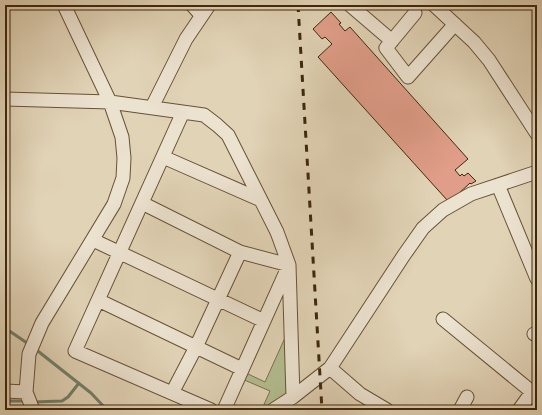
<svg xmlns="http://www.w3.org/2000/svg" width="542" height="415" viewBox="0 0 542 415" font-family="'IM FELL Great Primer',serif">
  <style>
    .park { fill: #b3bc8e; stroke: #79724d }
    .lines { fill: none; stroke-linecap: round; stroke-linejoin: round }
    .stream { stroke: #737f6a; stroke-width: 3 }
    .building { fill: #e09d89; stroke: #3f270c }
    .minor-casing { stroke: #685236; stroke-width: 15 }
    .minor { stroke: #ece2d0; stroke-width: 13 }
    .rail { stroke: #3f270c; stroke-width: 3; stroke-dasharray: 7 7; stroke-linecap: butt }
  </style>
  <rect width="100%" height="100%" fill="#e1d3b6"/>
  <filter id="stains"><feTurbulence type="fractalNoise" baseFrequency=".005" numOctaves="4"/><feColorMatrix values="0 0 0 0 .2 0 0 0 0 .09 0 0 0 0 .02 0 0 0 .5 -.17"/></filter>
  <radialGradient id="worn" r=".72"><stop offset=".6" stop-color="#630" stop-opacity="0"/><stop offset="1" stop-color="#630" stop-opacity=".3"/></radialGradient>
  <path class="park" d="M288,331L287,395L272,404L262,409L270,391L242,379L246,373L265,382Z"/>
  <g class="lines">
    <path class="stream" d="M5,328L30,345
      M34,348L91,393L107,410
      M5,401H25
      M33,402L62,401L68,397L79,383"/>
  </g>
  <path class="building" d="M331,12L341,23L339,24L345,31L350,27L468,159L455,170L460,176L462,174L464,176L468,173L476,181L471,184L470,183L456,196L447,200L318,57L332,44L325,37L322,39L313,29Z"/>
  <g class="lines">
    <defs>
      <path id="minor" d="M192,5L201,15
        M350,5L392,41
        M434,5L474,42L489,60L537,134
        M415,13L386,48L408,77L455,24
        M5,99L110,102L204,115L217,125L228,135L277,232L289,265L224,410
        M152,107L186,39L209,5
        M183,112L75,351L211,410
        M163,157L261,200
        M498,185L537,279
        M142,203L240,252
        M93,240L264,321
        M98,300L242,369
        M443,319L532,392L519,410
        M534,334L537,333
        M330,368L360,394L387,410
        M5,391L26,392
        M172,393L196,347L240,252L289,265L293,397
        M33,410L26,392L29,354L42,323L114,204L123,178L124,158L122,137L110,102L64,5
        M273,410L293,397L330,368L404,255L423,228L443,210L471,194L537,172
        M460,410L467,397"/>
    </defs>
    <use href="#minor" class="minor-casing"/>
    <use href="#minor" class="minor"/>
    <path class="rail" d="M298,5L322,410"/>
  </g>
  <rect width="542" height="415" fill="none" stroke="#e1d3b6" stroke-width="20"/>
  <rect x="6" y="6" width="530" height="403" fill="none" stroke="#3f270c" stroke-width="2"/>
  <rect x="10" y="10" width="522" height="395" fill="none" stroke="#3f270c"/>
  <rect width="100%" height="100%" filter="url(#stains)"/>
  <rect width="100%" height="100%" fill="url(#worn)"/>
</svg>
